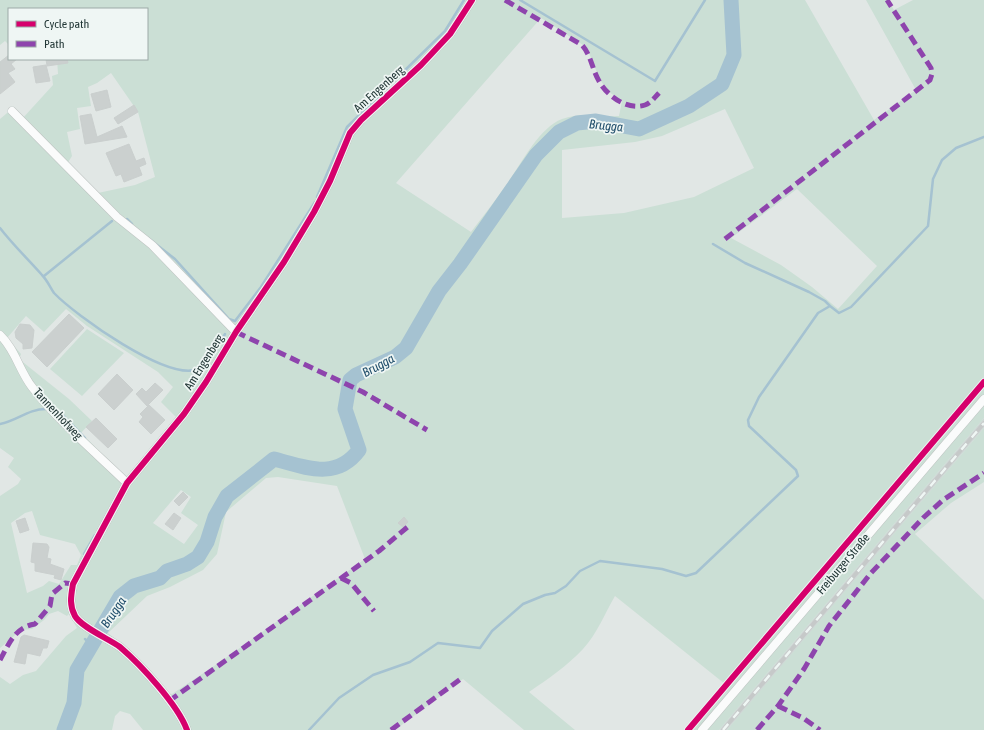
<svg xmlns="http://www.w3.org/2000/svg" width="984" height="730" viewBox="0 0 984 730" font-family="'Asap Condensed',sans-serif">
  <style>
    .built { fill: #cfd8d6 }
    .green { fill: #cbdfd5; fill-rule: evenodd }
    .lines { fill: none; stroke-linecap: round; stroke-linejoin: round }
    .stream { stroke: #a5c2d1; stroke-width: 2.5 }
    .river { stroke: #a5c2d1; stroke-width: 15 }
    .building { fill: #cbd0cf; stroke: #cacfce }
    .minor-casing { stroke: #bec4c2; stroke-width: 9 }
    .minor { stroke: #fafbfb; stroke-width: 8 }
    .rail-casing { stroke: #c6c9c9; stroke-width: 4 }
    .rail { stroke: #eff6f4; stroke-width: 2.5; stroke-dasharray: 8; stroke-linecap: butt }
    .quiet { stroke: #8e44ad; stroke-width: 5; stroke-dasharray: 10 5; stroke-linecap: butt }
    .cycleway-casing { stroke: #eff6f4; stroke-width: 8 }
    .cycleway { stroke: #d6006c; stroke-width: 6 }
    .labels { text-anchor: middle; stroke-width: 3.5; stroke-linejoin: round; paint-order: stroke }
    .street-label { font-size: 12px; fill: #223736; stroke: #eff6f4 }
    .water-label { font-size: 13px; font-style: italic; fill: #224f6c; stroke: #eff6f4 }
  </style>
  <rect width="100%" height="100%" fill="#e1e7e5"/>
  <path class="built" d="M984,418V428L750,704L727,730H719Z"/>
  <path class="green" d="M0,0H805L874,120L916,90L866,0H888L894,10L913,0H984V418L719,730H686L725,684L615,596C605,613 597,634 583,649C567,666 548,679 529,692L575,730H524L463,679L395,730H143L130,714L120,711L115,716L112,730H0V677L10,684L23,675L36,671L66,636L77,628L69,614L67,616L58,611L49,614L44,620L32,629L21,630L0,648V496L18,484L21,479L8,467L14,458L0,448V119L13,108L22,119L53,85L52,76L58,74L57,59H147V9H9V45L5,41L0,45ZM541,18L583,45L589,53L600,80L609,92L622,101L619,116C601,117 580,112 562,119C538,128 519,168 504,188C494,203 482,217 471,232L396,183ZM111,73L138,112L155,177L135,185L98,193L67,164L72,156L67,132L80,129L77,108L91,106L88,87L97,83ZM725,109L754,168L694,197L624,213L562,218V150L635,142L662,136ZM797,189L877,266L838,309L812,287L781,265L731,238ZM66,309L87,326L158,372L173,387L161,402L176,417L127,478L81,433L92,421L69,399L19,359L21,354L7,338L26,316L44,332ZM278,477L337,486L365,559L220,662L172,694L168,693L135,655L108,633L147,596L170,587L203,570L217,554L226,512L266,478ZM181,490L191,497L181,513L198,525L184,544L153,523ZM32,511L40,535L75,544L81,555L77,565H71L59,584L49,581L43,586L27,593L11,523L25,513ZM93,625L108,634L104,640L91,628Z
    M87,329L124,353L82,396L50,369Z
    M984,428V482L951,503L915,534L984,600V730H727Z"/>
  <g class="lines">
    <path class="stream" d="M520,0L655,81L705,0
      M317,197L347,127L445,31L464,0
      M127,219L132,224
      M0,228C13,245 28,259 42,275C47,280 50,287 54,293C75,315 168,382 198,369C211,364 218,346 225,334
      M148,238L175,259L229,319L235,321L261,287L315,202
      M713,244L745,263L809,292L825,301L830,306
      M44,276L112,221
      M62,414L85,438
      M0,424C17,421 28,409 46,409
      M84,554L95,535
      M85,639L92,645
      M309,730L339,698L373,675L410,662L438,643L480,648L492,631L523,604L545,595L555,593L566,586L580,571L600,561L662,569L686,576L696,573L798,476L796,470L749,426L748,420L759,397L818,313L830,306L839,313L851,307L928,226L933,179L942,160L956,148L984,137"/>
    <path class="river" d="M64,730L74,703L77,670L120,597L134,586L160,578L167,571L187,564L198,557L207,542L215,517L227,496L274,459C305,467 336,481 359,450L345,409L350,380L356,375L395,357L406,348L439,291L460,264L536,155L559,132L577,123L596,121L639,129L689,106L722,84L734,55L731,0"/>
  </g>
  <path class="building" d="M9,55V59H17L11,64L15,69L8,73L15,82L0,94V62Z
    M46,59H67L68,63L47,66Z
    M46,65L50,81L36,83L33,67Z
    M107,90L111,107L96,111L91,94Z
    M134,105L138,112L118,124L114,118Z
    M91,114L97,137L122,126L127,137L85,144L80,116Z
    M129,144L136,161L144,158L146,164L139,167L142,175L124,182L121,174L116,176L106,153Z
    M69,314L84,328L47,367L32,352Z
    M20,324L30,325L34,330L32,348L23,349V344L16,338L15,332Z
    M117,374L133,390L114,410L98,394Z
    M155,383L163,390L147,406L136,394L142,388L146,392Z
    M149,405L165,420L151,434L139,422L143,417L140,414Z
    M96,418L117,439L108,448L86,427Z
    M183,492L188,497L179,506L174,501Z
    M174,513L181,518L173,530L165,524Z
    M404,517L408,522L403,527L398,523Z
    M25,518L29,530L20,533L16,521Z
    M33,543L47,544L49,547L47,558L51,559L50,564L64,569L61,580L54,578L55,575L35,571V563L31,562Z
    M24,635L49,641L47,648H43L40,656L27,653L25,664L14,662L21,637Z"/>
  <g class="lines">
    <defs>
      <path id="minor" d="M12,111L117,217L152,245L236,332
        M0,335C15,349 19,370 32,387C59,422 95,452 127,483
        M187,730C178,705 141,665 120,647C109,639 81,627 75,616C69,605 71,596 73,584L127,483L184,414L206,382L236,332L284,262L314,212L330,181L350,133L361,120L421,65L450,34L472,0
        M702,730L984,399"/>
    </defs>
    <use href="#minor" class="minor-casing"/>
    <use href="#minor" class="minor"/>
    <defs>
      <path id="rail" d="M723,730L984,423"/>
    </defs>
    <use href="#rail" class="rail-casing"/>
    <use href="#rail" class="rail"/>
    <path class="quiet" d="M505,0L582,45C591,55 592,69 599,81C607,96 628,111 645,105C651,103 655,97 659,93
      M725,239L930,80L932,74L931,68L887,0
      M236,332L363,392L427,430
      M341,578L351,583L374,611
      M0,660C9,644 15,627 35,624L50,606L52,594L65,583L73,584
      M169,701L379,551L410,525
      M778,706L803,718L820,730
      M391,730L462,678
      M757,730L778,706L804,669L829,626L871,573L923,518L943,500L984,473"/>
    <defs>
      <path id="cycleway" d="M187,730C178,705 141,665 120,647C109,639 81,627 75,616C69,605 71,596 73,584L127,483L184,414L206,382L236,332L284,262L314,212L330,181L350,133L361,120L421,65L450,34L472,0
        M688,730L984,382"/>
    </defs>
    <use href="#cycleway" class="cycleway-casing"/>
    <use href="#cycleway" class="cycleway"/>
  </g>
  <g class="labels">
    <g class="street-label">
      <text transform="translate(379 89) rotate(-42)" y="4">Am Engenberg</text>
      <text transform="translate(204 362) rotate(-58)" y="4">Am Engenberg</text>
      <text transform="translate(58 414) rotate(47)" y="4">Tannenhofweg</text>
      <text transform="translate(843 564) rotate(-50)" y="4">Freiburger Straße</text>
    </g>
    <g class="water-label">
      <text transform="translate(606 125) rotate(6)" y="5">Brugga</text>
      <text transform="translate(378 365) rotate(-28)" y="5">Brugga</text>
      <text transform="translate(113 612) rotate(-56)" y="5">Brugga</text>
    </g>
  </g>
  <rect x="8" y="8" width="140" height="52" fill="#eff6f4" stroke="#9daaa8"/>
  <rect x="16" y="21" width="20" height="6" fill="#d6006c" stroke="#9daaa8"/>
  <text x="44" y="28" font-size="12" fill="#223736">Cycle path</text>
  <rect x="16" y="41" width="20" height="6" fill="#8e44ad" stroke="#9daaa8"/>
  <text x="44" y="48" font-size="12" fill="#223736">Path</text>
</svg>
